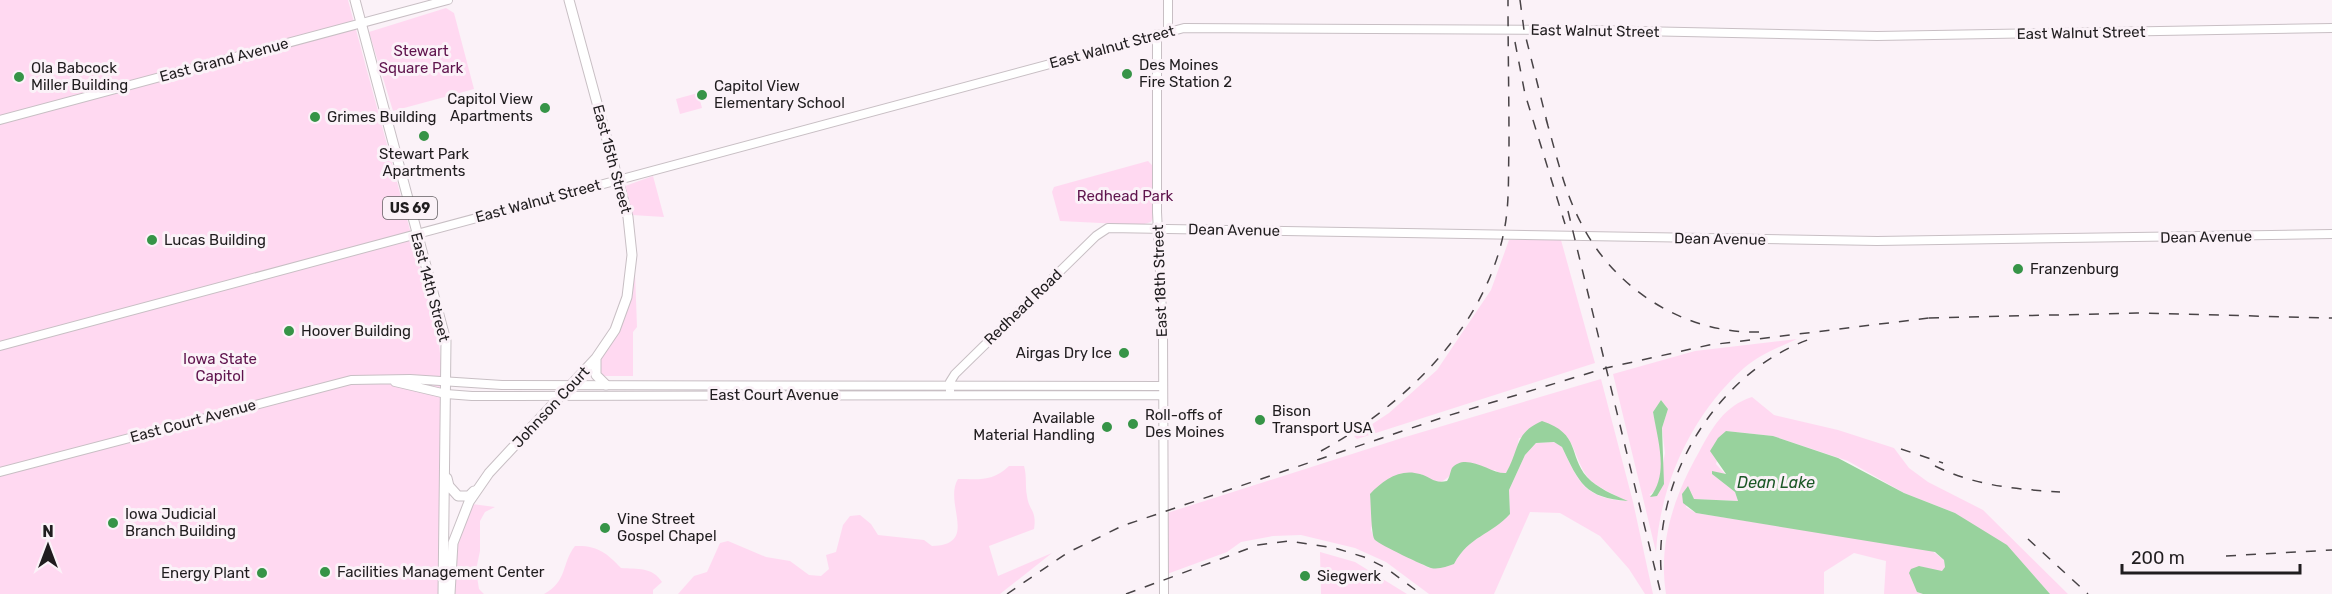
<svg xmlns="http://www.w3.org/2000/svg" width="2332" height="594" viewBox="0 0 2332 594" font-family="Rubik,sans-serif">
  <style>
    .green { fill: #ffd9f1; fill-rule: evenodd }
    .water { fill: #98d29d }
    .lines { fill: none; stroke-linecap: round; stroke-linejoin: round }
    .tertiary-casing { stroke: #c8bfc4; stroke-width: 10 }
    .secondary-casing { stroke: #c8bfc4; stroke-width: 10 }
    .primary-casing { stroke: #c8bfc4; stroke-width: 11 }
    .tertiary { stroke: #fff; stroke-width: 8 }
    .secondary { stroke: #fff; stroke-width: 8 }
    .primary { stroke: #fff; stroke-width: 9 }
    .rail { stroke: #484346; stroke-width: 1.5; stroke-dasharray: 10 10; stroke-linecap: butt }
    .poi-dot { fill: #369447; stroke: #fbf2f8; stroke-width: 2 }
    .labels { text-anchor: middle; stroke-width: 6; stroke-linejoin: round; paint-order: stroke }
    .shield { fill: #fbf2f8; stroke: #625d60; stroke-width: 1.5 }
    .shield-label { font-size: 14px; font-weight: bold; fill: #201d1f }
    .street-label { font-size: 15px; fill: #201d1f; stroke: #fbf2f8 }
    .park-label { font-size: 15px; fill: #5f144d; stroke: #fbf2f8 }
    .poi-label { font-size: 15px; fill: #201d1f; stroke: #fbf2f8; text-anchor: start }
    .water-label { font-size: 16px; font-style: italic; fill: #1c5827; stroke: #fbf2f8 }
  </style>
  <rect width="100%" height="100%" fill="#fbf2f8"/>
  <path class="green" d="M0,0H348L438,334L441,363L438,594H0Z
    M446,8L454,13L474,89L393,111L369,32Z
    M698,93L702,108L680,114L676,99Z
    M1148,161L1153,166V218L1151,222L1141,225L1060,221L1052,192L1054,187Z
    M653,176L664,217L632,215L625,186Z
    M1509,240H1561L1595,363L1357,439L1354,436L1389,413L1437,370L1491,290Z
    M635,273L637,327L633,332V376H600L598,363L615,336Z
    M1797,339C1779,347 1759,355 1744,368C1692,414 1660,484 1656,552L1613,374L1695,351ZM1661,400L1668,409L1662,428L1665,453L1657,496L1649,495C1671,485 1657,431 1653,412Z
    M1601,379L1633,502L1653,594H1645L1629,569L1600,536L1560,513L1530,512L1494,594H1429L1386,562L1355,548L1301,535L1273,536L1241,542L1227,552L1167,574V513L1402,438ZM1566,436C1576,448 1577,462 1586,475C1595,488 1614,493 1625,501C1584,498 1578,481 1562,447L1554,442L1536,443L1525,455L1509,490L1510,514C1490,535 1468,537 1454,564L1429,568L1375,540L1371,530L1374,516L1421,474L1431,481L1440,483L1450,476L1495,470L1500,474L1506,473L1515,458L1519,438Z
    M1752,397L1774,415L1838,430L1894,448L1909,468L1928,482L1983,510L2068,594H2050L2011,550L1955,513L1904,493L1848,461L1773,436L1726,431L1716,464L1726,475L1712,474L1735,492L1738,501L1693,499L1691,492L1686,507L1696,513L1931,550L1944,560L1945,567L1942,572L1919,566L1917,592L1923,594H1884L1886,561L1854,553L1824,572V594H1666C1658,543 1674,496 1699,452C1712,428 1724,406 1752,397Z
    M1009,466H1024C1027,476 1025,486 1027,496C1029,511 1037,510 1034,529L989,546L998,576L1052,553L1000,594H678L694,576L707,572L720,543L728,541L766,557L790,561L809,575L821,576L829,569L826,555L836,552L843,525L850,516L860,515L871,524L878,535L924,540L932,546C980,545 943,503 958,479C980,479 992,482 1009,466Z
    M472,504L495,507L485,512L480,521V551L476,570L479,589L484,594H454L458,544Z
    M575,546C597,545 607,553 621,568C637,569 653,567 662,582L653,590V594H544C568,581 561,564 575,546Z
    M1320,552L1355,562L1407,594H1321Z"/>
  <path class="water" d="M1661,400L1668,409L1662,428L1664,484L1657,496L1650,497C1669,474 1658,442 1653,412Z
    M1542,421C1581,434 1568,455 1587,477C1597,488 1614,495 1628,501C1585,498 1579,483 1562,447L1554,442L1536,443L1525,455L1509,490L1510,514C1491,535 1469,536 1454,564C1447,566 1439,570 1431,568C1425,566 1380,545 1375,540C1371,536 1371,504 1370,494C1383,480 1400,468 1420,474C1431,477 1434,484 1447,481C1450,477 1450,472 1452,468C1466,451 1493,475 1506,473C1520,449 1514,433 1542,421Z
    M1726,431L1773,436L1838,458L1904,493L1955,513L2007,545L2050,594H1923L1917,592L1909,573L1911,569L1919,566L1942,571L1945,567L1944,560L1935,552L1696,513L1683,503L1682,494L1688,486L1694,499L1738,501L1735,492L1712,474V471L1726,474L1710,451L1718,438Z"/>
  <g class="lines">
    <defs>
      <path id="tertiary" d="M1168,31V0
        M1157,34V212L1163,332L1164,594
        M0,346L1184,28L1589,30L1877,36L2332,28
        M395,382L446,394L472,396L1163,395
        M950,394V382L955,374L1096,236L1108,228L1877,241L2332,234
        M0,472L351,380L410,379L502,385L1163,386"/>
      <path id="secondary" d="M0,120L448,0"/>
      <path id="primary" d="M355,0L446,341L443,594
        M596,359V375L606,385
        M447,478L449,486L458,496H469L474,491
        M450,594L453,543L469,502L489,473L596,358L615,330L627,297L632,255L628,217L569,0"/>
    </defs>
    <use href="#tertiary" class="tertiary-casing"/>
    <use href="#secondary" class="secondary-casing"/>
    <use href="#primary" class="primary-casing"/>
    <use href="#tertiary" class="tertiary"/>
    <use href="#secondary" class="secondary"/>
    <use href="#primary" class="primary"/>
    <path class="rail" d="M1520,0L1524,30L1548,126
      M1515,42L1525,94L1565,224
      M1546,119C1556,153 1564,191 1581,223C1614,289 1685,334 1759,332
      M1568,211L1661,594
      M1929,318L2137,313L2332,318
      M1901,449L1943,463
      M1321,451C1403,406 1482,331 1503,236C1510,206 1508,176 1509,145C1509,97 1508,48 1508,0
      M1935,466C1976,486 2015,489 2060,492
      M2028,539L2088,594
      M2226,556L2332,550
      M1661,570C1655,473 1721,369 1813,338
      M1007,594L1067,553L1122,526L1447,416L1606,368L1709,345L1937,317
      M1126,594L1258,545L1289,541L1335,548L1364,557L1386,568L1421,594"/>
  </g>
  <g class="poi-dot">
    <circle cx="1127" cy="74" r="6"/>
    <circle cx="19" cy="77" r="6"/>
    <circle cx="702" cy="95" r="6"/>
    <circle cx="545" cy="108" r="6"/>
    <circle cx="315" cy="117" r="6"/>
    <circle cx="424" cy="136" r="6"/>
    <circle cx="152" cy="240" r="6"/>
    <circle cx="2018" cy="269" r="6"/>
    <circle cx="289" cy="331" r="6"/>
    <circle cx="1124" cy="353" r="6"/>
    <circle cx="1260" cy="420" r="6"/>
    <circle cx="1133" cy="424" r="6"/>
    <circle cx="1107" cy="427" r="6"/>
    <circle cx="113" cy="523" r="6"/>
    <circle cx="605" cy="528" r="6"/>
    <circle cx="325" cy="572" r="6"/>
    <circle cx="262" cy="573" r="6"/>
    <circle cx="1305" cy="576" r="6"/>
  </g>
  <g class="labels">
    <rect class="shield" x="383" y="197" width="54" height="22" rx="4.5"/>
    <g class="shield-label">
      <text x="410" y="213">US 69</text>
    </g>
    <g class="street-label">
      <text transform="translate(1595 31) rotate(1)" y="5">East Walnut Street</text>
      <text transform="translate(2081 33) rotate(-1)" y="5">East Walnut Street</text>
      <text transform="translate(1112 47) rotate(-15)" y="5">East Walnut Street</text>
      <text transform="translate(224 60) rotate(-15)" y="5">East Grand Avenue</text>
      <text transform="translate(612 159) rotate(75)" y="5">East 15th Street</text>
      <text transform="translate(538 201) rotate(-15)" y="5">East Walnut Street</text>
      <text transform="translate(1234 230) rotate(1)" y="5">Dean Avenue</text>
      <text transform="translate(2206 237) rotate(-1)" y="5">Dean Avenue</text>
      <text transform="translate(1720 239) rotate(1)" y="5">Dean Avenue</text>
      <text transform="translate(1160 281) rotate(-92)" y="5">East 18th Street</text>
      <text transform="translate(430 287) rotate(75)" y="5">East 14th Street</text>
      <text transform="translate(1023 307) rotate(-44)" y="5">Redhead Road</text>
      <text x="774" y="400">East Court Avenue</text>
      <text transform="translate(551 407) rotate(-47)" y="5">Johnson Court</text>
      <text transform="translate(193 421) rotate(-15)" y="5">East Court Avenue</text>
    </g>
    <g class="park-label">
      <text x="421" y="56">Stewart<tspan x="421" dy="17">Square Park</tspan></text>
      <text x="1125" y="201">Redhead Park</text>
      <text x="220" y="364">Iowa State<tspan x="220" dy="17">Capitol</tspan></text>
    </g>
    <g class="poi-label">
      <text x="1139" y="70">Des Moines<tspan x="1139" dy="17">Fire Station 2</tspan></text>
      <text x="31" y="73">Ola Babcock<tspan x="31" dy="17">Miller Building</tspan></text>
      <text x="714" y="91">Capitol View<tspan x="714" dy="17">Elementary School</tspan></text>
      <text x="533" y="104" text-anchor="end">Capitol View<tspan x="533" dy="17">Apartments</tspan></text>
      <text x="327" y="122">Grimes Building</text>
      <text x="424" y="159" text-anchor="middle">Stewart Park<tspan x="424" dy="17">Apartments</tspan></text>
      <text x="164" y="245">Lucas Building</text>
      <text x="2030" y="274">Franzenburg</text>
      <text x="301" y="336">Hoover Building</text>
      <text x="1112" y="358" text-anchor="end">Airgas Dry Ice</text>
      <text x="1272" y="416">Bison<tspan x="1272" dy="17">Transport USA</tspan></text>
      <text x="1145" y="420">Roll-offs of<tspan x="1145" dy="17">Des Moines</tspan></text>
      <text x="1095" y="423" text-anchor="end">Available<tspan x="1095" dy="17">Material Handling</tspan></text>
      <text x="125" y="519">Iowa Judicial<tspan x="125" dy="17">Branch Building</tspan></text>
      <text x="617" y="524">Vine Street<tspan x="617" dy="17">Gospel Chapel</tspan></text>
      <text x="337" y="577">Facilities Management Center</text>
      <text x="250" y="578" text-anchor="end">Energy Plant</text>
      <text x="1317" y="581">Siegwerk</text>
    </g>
    <g class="water-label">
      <text x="1776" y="488">Dean Lake</text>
    </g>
  </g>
  <g transform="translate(48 546)" stroke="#fbf2f8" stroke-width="4.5" paint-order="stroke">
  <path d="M0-4.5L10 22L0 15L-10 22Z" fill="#201d1f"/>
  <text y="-9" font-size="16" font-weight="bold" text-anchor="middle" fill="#201d1f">N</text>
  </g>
  <path d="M2122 564v9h178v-9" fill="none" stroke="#201d1f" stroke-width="3"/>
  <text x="2131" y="564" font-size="18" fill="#201d1f" stroke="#fbf2f8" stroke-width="4.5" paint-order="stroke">200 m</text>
</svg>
